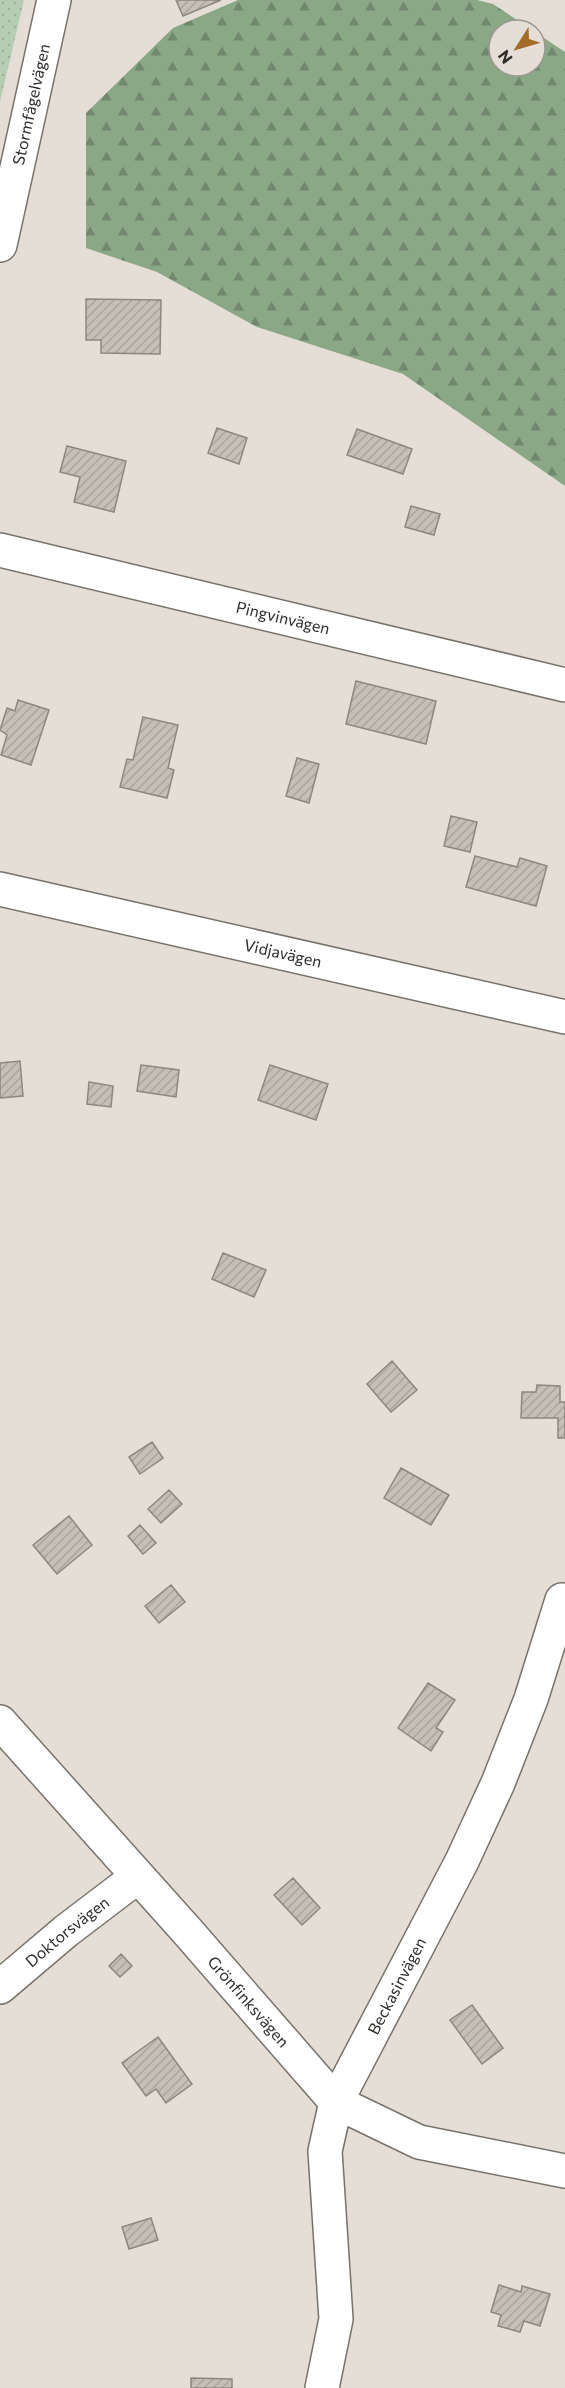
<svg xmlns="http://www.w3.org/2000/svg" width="565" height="2388" viewBox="0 0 565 2388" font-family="Commissioner,sans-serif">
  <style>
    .grass { fill: url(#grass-dots) }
    .forest { fill: url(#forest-firs) }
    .building { fill: url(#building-hatch); stroke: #8c877f; stroke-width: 1.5 }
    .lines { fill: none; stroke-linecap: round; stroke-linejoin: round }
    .minor-casing { stroke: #77736b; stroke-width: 36 }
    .minor { stroke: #fff; stroke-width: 33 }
    .labels { text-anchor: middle; stroke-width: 5; stroke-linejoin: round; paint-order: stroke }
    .street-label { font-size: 16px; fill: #2f2d2a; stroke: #e4ded6 }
  </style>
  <defs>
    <pattern id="grass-dots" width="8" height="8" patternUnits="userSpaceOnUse" patternTransform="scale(1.5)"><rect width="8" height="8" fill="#b6cdb3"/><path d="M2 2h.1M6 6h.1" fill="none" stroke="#9db09a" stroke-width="1.8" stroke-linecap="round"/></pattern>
    <pattern id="forest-firs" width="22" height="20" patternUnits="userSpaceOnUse" patternTransform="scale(1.5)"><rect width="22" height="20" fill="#8aa786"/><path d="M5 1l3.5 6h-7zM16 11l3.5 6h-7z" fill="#71886e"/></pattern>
    <pattern id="building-hatch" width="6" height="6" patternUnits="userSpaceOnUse" patternTransform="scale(1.5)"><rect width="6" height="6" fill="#c4bfb7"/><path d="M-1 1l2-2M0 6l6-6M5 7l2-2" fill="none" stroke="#a9a49e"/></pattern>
  </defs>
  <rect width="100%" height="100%" fill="#e4ded6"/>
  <path class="grass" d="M0,0H24L0,102Z"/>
  <path class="forest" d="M238,0H477L493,4L532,30H499V66H535V32L565,52V486L403,374L257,327L157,272L86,248V113L173,28Z"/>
  <path class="building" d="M176,0H221L183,16Z
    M86,299L161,300L160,354L101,353V340H86Z
    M217,428L247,438L239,464L208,453Z
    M357,429L412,449L403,474L347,455Z
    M67,446L126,461L114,512L74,502L80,477L60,472Z
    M411,506L440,514L434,535L405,527Z
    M356,681L436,701L426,744L346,724Z
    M18,700L49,710L31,765L1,755L7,735L0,730L7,708L15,711Z
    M143,717L178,725L168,768L174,770L167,798L120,787L127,759L133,760Z
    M297,758L319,764L309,803L286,796Z
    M451,816L477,822L470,852L444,846Z
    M475,856L517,867L520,858L547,866L536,906L466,887Z
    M20,1061L23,1096L0,1098V1063Z
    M141,1065L179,1070L176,1097L137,1091Z
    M270,1065L328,1084L316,1120L258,1100Z
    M89,1082L113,1086L111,1107L87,1104Z
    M223,1253L266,1270L254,1297L212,1279Z
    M392,1361L417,1390L391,1412L367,1384Z
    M537,1385L560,1386V1402H565V1438H558V1418H521L522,1392H536Z
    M152,1442L163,1458L140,1474L129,1457Z
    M401,1468L449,1495L431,1525L384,1498Z
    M169,1490L182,1504L161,1523L148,1509Z
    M69,1516L92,1545L57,1574L33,1545Z
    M140,1525L156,1543L143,1554L128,1536Z
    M171,1585L185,1602L159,1623L145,1606Z
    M428,1683L455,1700L436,1728L443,1732L431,1751L398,1728Z
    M293,1878L320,1908L302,1925L274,1895Z
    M121,1954L132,1966L120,1977L109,1966Z
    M472,2005L503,2048L482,2064L450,2020Z
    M158,2037L192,2084L166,2103L156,2089L146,2096L122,2063Z
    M151,2218L158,2240L129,2249L122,2227Z
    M499,2285L521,2292L522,2286L550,2294L540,2326L524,2321L520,2332L498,2326L501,2315L491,2312Z
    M191,2378L232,2379V2388H191Z"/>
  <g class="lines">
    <defs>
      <g id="minor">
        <path id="s1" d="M0,245L54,0"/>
        <path id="s2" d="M0,550L565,685"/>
        <path id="s3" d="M0,889L565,1017"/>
        <path id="s4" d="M0,1722L188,1932L336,2102L419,2142L565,2171"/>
        <path id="s5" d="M0,1987L66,1931L137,1877"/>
        <path id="s6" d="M322,2388L336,2319L325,2151L336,2102L462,1861L498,1783L531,1699L562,1600"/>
      </g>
    </defs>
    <use href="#minor" class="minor-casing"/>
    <use href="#minor" class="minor"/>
  </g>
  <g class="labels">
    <g class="street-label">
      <text dy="6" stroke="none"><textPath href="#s1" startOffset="144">Stormfågelvägen</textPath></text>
      <text dy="6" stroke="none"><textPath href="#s2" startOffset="291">Pingvinvägen</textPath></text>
      <text dy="6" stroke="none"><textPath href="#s3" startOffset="290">Vidjavägen</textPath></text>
      <text dy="6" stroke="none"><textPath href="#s5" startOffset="87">Doktorsvägen</textPath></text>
      <text dy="6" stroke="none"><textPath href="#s6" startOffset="420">Beckasinvägen</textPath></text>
      <text dy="6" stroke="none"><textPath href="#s4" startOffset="374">Grönfinksvägen</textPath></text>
    </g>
  </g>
  <g transform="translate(517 48) rotate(233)"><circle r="28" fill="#e4ded6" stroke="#9c9791" stroke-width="1.5"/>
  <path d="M0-4.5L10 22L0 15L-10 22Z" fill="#a46c29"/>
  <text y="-9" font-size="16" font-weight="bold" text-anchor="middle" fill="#2f2d2a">N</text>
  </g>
</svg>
